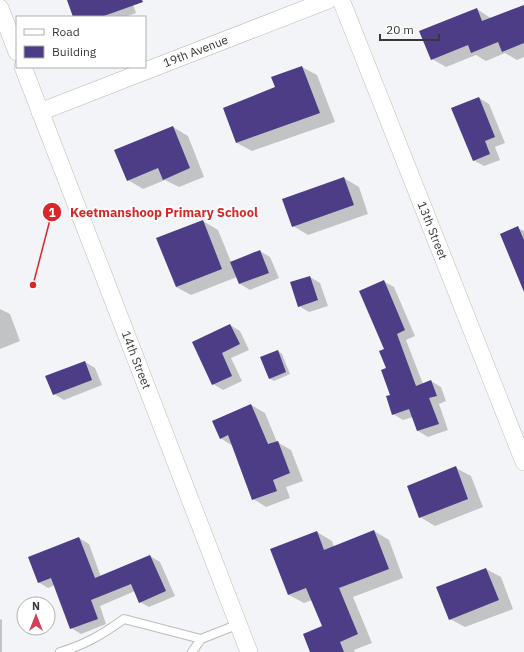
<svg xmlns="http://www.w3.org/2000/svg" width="524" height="652" viewBox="0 0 524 652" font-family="'IBM Plex Sans',sans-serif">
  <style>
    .shadow { fill: #0003 }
    .building { fill: #4d3d87 }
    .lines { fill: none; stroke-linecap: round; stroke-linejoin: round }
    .service-casing { stroke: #bbbcbf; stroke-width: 10 }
    .minor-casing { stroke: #bbbcbf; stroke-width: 18 }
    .service { stroke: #fff; stroke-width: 8 }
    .minor { stroke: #fff; stroke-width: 17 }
    .labels { text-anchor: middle; stroke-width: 4; stroke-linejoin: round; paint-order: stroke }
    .street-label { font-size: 12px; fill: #383839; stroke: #fff }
    .leader { fill: none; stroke: #d62828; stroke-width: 1.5 }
    .callout-dot { fill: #d62828; stroke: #fff; stroke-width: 1.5 }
    .mark-label { font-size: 12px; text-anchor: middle; font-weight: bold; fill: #fff }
    .callout-label { font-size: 13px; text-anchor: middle; font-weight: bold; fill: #d62828; stroke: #fff; stroke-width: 4; stroke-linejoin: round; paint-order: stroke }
  </style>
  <rect width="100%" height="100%" fill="#f3f4f7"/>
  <path class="shadow" d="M68,0H137L132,2L136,13L125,17H74Z
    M524,6V57L517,60L505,53L486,61L476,55L446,67L432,59L477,9L492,19Z
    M302,67L317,75L335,122L252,151L237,143L276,88Z
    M479,98L489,104L505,143L495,147L500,160L484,166L473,160Z
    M173,127L188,136L204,177L179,187L165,180L143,189L128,180Z
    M344,178L359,187L368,214L308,235L293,226Z
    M203,221L218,230L231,262L260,251L270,257L279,278L250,290L240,284L237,277L191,295L176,287Z
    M518,228L524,231V286Z
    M310,277L320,283L328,306L309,312L299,306Z
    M383,281L394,287L415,336L406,340L423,384L431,381L441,387L446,401L439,404L448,430L428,437L418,431L413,417L403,420L393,414L385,350Z
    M0,309L10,314L20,341L0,349Z
    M230,325L240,331L249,350L231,358L242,381L223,390L213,384L194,342Z
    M278,351L282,354L290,374L274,381L269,378Z
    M85,362L95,368L102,385L64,400L54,394Z
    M251,405L265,413L277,442L291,450L303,481L286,487L290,498L266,507L253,499L233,446L220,438Z
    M456,468L471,476L483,507L435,526L420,517Z
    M374,531L389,540L403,578L353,597L372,643L354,650L355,652H311L323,627L312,600L304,603L289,595L317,532L332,541L334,547Z
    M79,538L89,544L101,577L150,556L160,562L175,596L149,607L140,602L135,591L100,606L106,624L81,634L71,628L55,585L48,588L38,582Z
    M486,569L501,577L513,609L465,627L450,619Z
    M0,619L2,620V652H0Z"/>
  <path class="building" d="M67,0H142L143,2L101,17H73Z
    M524,5V43L502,52L498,42L471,53L468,45L431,60L419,31L477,8L482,21Z
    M302,66L320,113L236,143L223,108L275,87L271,77Z
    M479,97L495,137L485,141L490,154L473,161L451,108Z
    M173,126L190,168L163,180L158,168L127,181L114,150Z
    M344,177L354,205L292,227L282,199Z
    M203,220L222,269L176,287L156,238Z
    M518,226L524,240V292L500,234Z
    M260,250L269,273L239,284L230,262Z
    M310,276L318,300L298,307L290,282Z
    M384,280L405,330L397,334L416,386L431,380L437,396L429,398L439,424L417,431L409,409L392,415L386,396L390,395L381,370L386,368L379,351L384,349L359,291Z
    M230,324L240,344L222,353L232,376L212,385L192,342Z
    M278,350L286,372L269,379L260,357Z
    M85,361L92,380L53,395L45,376Z
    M251,404L268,444L278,441L290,473L273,480L277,491L252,500L228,435L220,439L212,421Z
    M456,466L468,499L419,518L407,486Z
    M374,530L389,569L339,588L358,634L340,642L344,652H310L303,634L322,626L306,588L288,595L270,549L317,531L324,550Z
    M79,537L95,578L150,555L166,591L139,603L131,584L91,600L98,619L70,629L51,578L38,583L28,557Z
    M486,568L499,600L449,620L436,587Z"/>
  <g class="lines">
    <defs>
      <path id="service" d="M60,652C85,645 103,634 124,619L201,639
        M192,652L201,639L239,624"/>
      <g id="minor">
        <path id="s1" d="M341,0L524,462"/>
        <path d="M0,8L17,52"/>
        <path id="s2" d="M23,67L249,652"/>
        <path id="s3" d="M40,112L328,0"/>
      </g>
    </defs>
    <use href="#service" class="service-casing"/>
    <use href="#minor" class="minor-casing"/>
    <use href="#service" class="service"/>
    <use href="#minor" class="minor"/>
  </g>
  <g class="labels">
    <g class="street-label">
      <text dy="4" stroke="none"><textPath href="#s3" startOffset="167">19th Avenue</textPath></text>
      <text dy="4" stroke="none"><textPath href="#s1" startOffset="248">13th Street</textPath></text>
      <text dy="4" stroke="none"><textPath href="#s2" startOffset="314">14th Street</textPath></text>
    </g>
  </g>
  <path class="leader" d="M33 285L52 212"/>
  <g class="callout-dot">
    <circle cx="33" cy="285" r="4"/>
    <circle cx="52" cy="212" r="10"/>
  </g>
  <g class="mark-label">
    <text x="52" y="217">1</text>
  </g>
  <g class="callout-label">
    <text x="164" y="217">Keetmanshoop Primary School</text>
  </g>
  <rect x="16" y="16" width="130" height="52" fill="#ffffff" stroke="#afafb0"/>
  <rect x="24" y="29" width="20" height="6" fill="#ffffff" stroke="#afafb0"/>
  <text x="52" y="36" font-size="12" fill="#383839">Road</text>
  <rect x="24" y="46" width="20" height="12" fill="#4d3d87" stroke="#afafb0"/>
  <text x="52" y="56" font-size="12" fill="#383839">Building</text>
  <g transform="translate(36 616)"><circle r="19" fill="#ffffff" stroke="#afafb0"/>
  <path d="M0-3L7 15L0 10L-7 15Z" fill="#d1415c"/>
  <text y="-6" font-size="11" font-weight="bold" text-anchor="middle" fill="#383839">N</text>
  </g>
  <path d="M380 34v6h59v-6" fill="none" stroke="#383839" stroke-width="2"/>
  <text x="386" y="34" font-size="12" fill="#383839" stroke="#ffffff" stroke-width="3" paint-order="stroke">20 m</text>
</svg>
